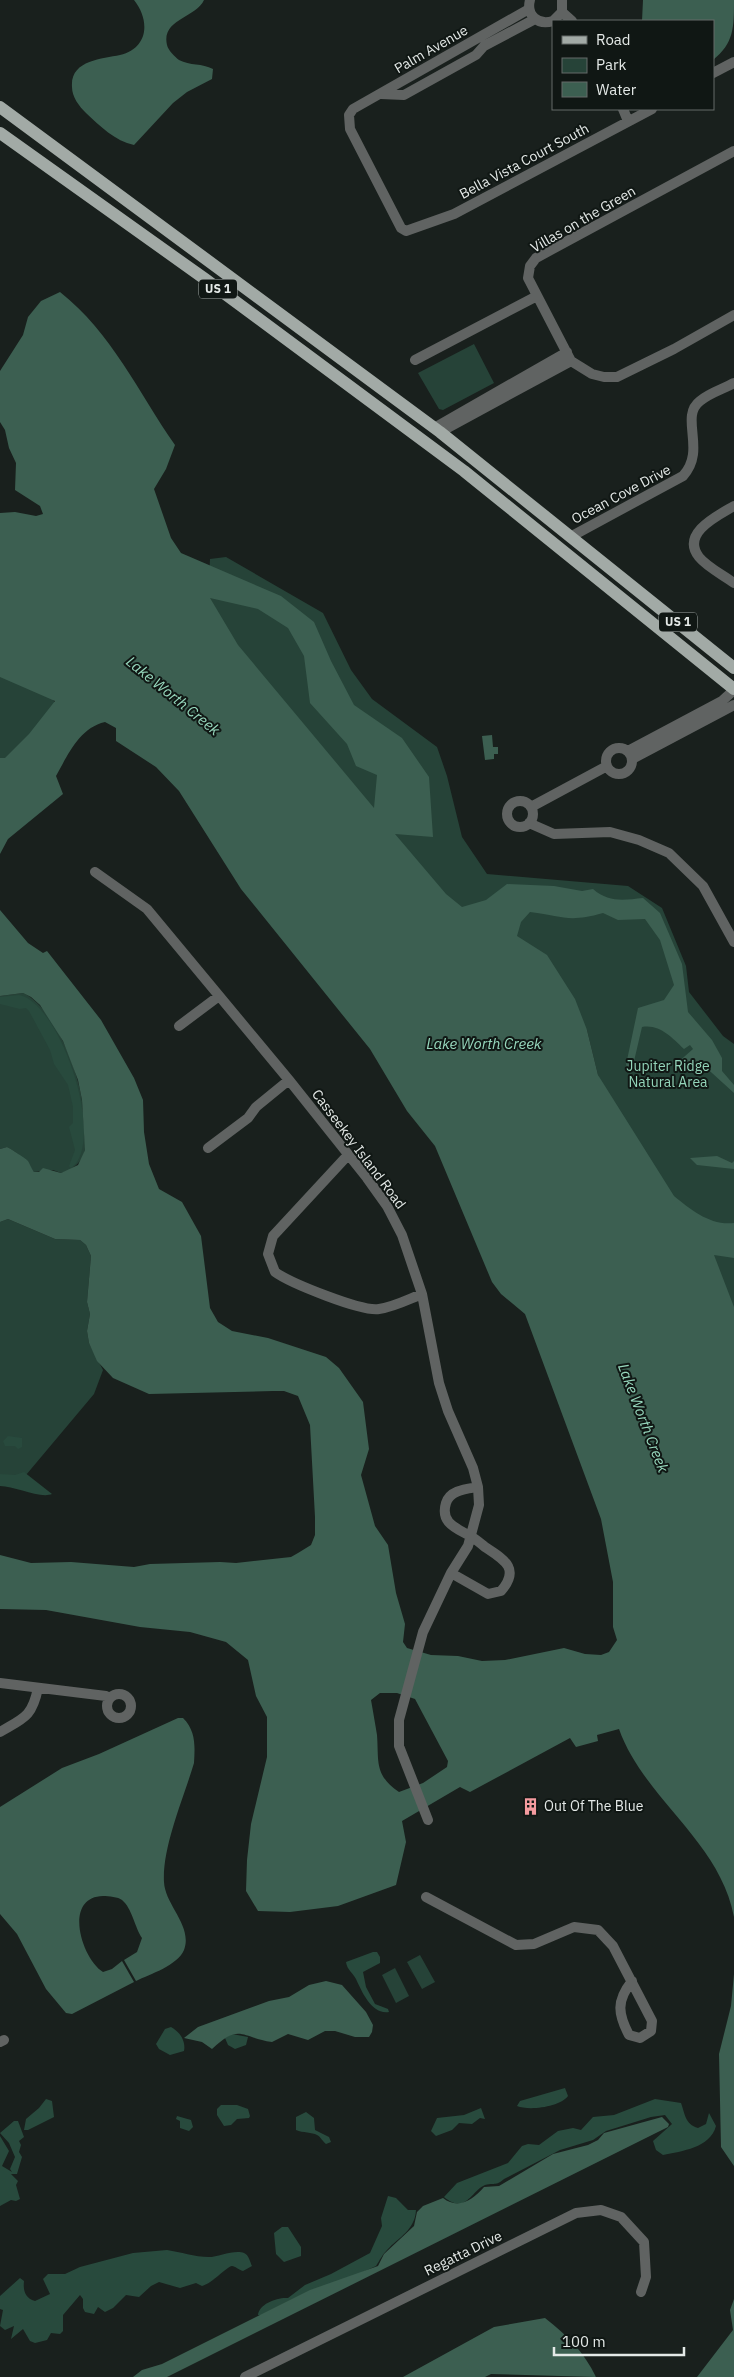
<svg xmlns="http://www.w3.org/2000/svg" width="734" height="2377" viewBox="0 0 734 2377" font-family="'IBM Plex Sans',sans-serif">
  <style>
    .green { fill: #264338 }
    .forest { fill: #284a3d }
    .water { fill: #3c5f51; fill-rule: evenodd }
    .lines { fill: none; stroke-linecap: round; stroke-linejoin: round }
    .street { stroke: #606362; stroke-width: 10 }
    .primary { stroke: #a2aaa6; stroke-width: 12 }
    .labels { text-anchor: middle; stroke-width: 4; stroke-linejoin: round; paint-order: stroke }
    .shield { fill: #101714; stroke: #a4aaa8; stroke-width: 1 }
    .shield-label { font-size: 12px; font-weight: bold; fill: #e4e9e7 }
    .street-label { font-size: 14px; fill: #e4e9e7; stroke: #101714 }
    .park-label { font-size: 14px; fill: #94d5ba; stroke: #101714 }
    .poi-label { font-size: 14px; fill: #e4e9e7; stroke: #101714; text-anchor: start }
    .water-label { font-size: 15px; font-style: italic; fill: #97d8bd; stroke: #101714 }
  </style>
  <rect width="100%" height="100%" fill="#19201d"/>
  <path class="green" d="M474,344L494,383L443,410L439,409L418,373Z
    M226,557L323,613L351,670L372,699L437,747L447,776L462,837L487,874L628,886L662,908L686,966L689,992L723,1036L734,1044V1411L598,1075L587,1030L444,902L272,699L208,600L210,559Z
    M0,666L45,682L59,712L30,742L0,762Z
    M23,993C53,1006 78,1069 82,1101C83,1110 83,1119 84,1128C84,1135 86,1144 85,1150C82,1163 72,1170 61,1173L53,1170L34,1172C26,1162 19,1153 7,1147L0,1149V996Z
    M8,1219L55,1239L80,1240L86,1245L91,1256L87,1302L90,1314L87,1331L89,1343L103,1370L94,1394L26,1475L0,1481V1222Z
    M420,1955L435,1982L422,1989L407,1962Z
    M395,1968L409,1996L396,2003L382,1975Z"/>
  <path class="forest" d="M19,995C61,1003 107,1143 71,1168L69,1166L75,1150L69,1127L73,1123V1107L68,1085L54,1064L50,1050L29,1011L26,1008L20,1009L0,1004V997Z
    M8,1436L22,1438V1447L18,1449L15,1446H5L3,1441Z
    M24,1472L52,1494C40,1499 15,1486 0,1486V1474L15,1475Z
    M373,1952H377L380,1957V1963L363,1972L366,1987L375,2004L388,2009L389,2012C372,2015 362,1992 356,1979C353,1973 347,1970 346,1962Z
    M171,2027C180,2032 186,2041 184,2051L170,2055L159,2049L156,2044L165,2029Z
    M232,2034L248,2037L246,2045L235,2049L228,2045L225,2038Z
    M565,2088L568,2096C560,2107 529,2111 517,2106L520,2101Z
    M46,2099L52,2101L54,2117L28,2130H24L26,2119L39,2108Z
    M655,2099L681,2103C685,2114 685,2124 698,2128L706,2124L709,2113L716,2126C710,2148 682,2151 663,2155L656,2150L653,2141L672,2124L665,2115L651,2117L606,2131L593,2140L560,2150L504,2179C495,2187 494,2182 485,2185C471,2191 466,2215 444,2197L457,2183L508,2163L522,2146L528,2144L539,2145L558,2131L573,2128L581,2130L593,2117L614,2115Z
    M221,2105H237L248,2109L250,2116L249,2118L237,2119L231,2125L224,2126L217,2115V2109Z
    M481,2108L485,2119L480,2118L472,2124L459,2123L452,2130L436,2136L431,2131L437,2118L464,2115Z
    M306,2112L314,2118L315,2130L329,2137L331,2142L326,2144C322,2141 321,2137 317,2135C312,2132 303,2133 296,2130V2117Z
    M177,2116L191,2120L193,2127L189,2131L180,2128V2121L176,2119Z
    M14,2121H18L24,2137L19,2141L21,2145L19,2152L22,2157L17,2174H11L18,2181L16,2185L20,2199L16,2201L11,2200L0,2206V2136L9,2151L2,2166L12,2172L10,2169L15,2157L9,2143L0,2133Z
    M388,2196L396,2198L408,2210H416C415,2230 399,2237 387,2250C382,2255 380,2260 376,2266L265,2316L258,2315C259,2304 277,2297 288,2298L305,2285L331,2274L370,2253L382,2226L381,2218Z
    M282,2227H288L301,2247V2256L284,2262L276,2254L274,2233Z
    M167,2250C181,2252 194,2257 209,2257C218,2257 235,2249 244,2253C249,2255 250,2262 252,2266L243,2271C239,2270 235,2266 232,2266C226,2267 213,2283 202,2286L196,2283L180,2288L159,2282L151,2286L139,2297L126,2295L113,2308L105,2312L98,2307L94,2314L85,2312L83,2308V2299L80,2295L63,2315V2331L60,2334L51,2333L47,2340L35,2343L30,2341L23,2329L11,2339L14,2326L5,2330L0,2326L3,2310L0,2309V2296L20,2278L24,2281C23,2291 25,2298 35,2301L50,2294L43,2279L48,2274H65L80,2267L133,2253Z"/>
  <path class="water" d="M134,0H204C196,18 161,19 167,45C168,50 175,57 179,60C190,66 202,63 213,69L212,79L187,92L173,103L134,145C115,141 100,126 86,113C79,106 72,97 72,87C70,60 102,59 120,55C149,48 150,20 134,0Z
    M643,0H734C734,28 734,43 713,60V21H642Z
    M60,292C112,333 138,392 175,445L166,469L154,489L171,538L181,553L281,596L314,622L331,661L354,705L402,738L429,777L433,837L395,834L446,894L462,907L486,900L507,884L554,886L582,891L593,889C609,903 624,900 643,898L660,913L682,964L688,1012L712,1040L722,1058V1071L734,1085V1093L701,1063L676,1064L693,1049L690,1045L684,1049C671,1037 660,1024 642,1027L631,1074L626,1065L638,1008L664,1000L674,985L660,940L645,919L618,920L603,913C568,923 563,916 530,912L521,922L517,936L547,955L575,999L587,1030L598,1075L674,1196C691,1210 711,1226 734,1223V1258L714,1255L734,1307V1917C720,1841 644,1799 619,1729L597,1735L598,1741L576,1747L570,1738L470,1792L460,1787L402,1821L406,1842L396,1885L338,1906L290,1912L258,1911L246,1891L247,1860L251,1824L267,1757V1717L256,1696L248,1660L226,1642L190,1632L140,1627L46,1610L0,1609V1555L31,1563L71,1562L134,1567L150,1564L220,1562L236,1563L291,1557L298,1553L311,1545L315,1535V1517L310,1425L298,1396L284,1391H273L149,1394L113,1378L97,1361L89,1343L87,1331L90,1314L87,1302L91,1256L86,1245L80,1240L55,1239L8,1219L0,1222V1149L7,1147C11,1149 25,1158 28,1161C30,1164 31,1168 34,1172H39L43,1168L61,1173L78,1165L85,1150L82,1100L78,1080L63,1041L40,1005L31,997L23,993L0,996V910L28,943L43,953L47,951L101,1020L134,1078L143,1100L144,1132L149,1164L159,1189L182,1202L201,1236L210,1308L218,1322L232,1331L268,1338L326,1357L339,1368L363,1402L369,1449L361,1475L375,1526L388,1545L396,1593L405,1624L403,1642L407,1648L431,1655L458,1656L482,1661L505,1660L564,1648L585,1654L601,1655L609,1652L617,1640L613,1627V1582L601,1519L525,1314L501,1294L492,1282L435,1146L407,1111L370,1049L241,889L179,791L156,767L116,741V728L105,722C79,728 68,755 56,776L63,794L8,839L0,854V758H5L29,734L55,701L0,677V513L15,512L36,516L43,514L40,506L15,490L16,463L9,448L5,430L0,422V371L23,335L28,317L41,301ZM210,598L258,609L288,628L304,656L310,703L347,744L356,766L377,775L374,808L238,645ZM380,1693H397L415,1699L448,1761L447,1767L423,1783L399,1792C374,1775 379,1761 377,1735C375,1723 373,1711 371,1700Z
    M492,735L493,747H498V754H494V759L485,760L482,736Z
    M717,1156L732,1163L734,1161V1169L697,1165L690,1158Z
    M178,1718H183C196,1731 195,1746 194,1763C184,1797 162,1847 164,1882C165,1905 193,1926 184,1950C177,1966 150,1974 136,1981L124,1960L137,1952L142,1938C135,1928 132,1908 122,1900C118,1897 109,1896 103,1896C63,1897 81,1958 103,1972L112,1969L122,1961L134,1982L72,2014L66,2013L46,1989L17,1934L0,1914V1807L62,1768L99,1754Z
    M734,1974V2166L721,2147L719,2054L731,2006Z
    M326,1981L342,1985L366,2012L373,2025L372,2032L369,2037H355L335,2031H325L308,2040L288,2034L272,2042C240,2037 240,2023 212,2049L202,2042L184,2038L198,2027L269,2001L289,1997L309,1985Z
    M662,2117L669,2124L668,2127L167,2377H133L142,2370L162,2364L310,2290L378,2266L384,2254L414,2226L417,2212L423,2206L443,2198C458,2210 473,2200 484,2187L499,2186L553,2154L588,2145L598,2140L604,2133Z
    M734,2299V2377H697L733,2330L730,2310Z
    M545,2318C567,2335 584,2352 596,2377L491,2374L485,2377H403L494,2327Z"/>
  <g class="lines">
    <path class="street" d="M530,0C526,15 538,26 553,21
      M529,9L353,109L349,115L350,129L401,228L406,231L454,214L652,109
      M562,12L572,21
      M553,21L562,12V0
      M713,73L734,62
      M381,94L404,95L476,55L484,46L535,19
      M623,109L628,121
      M734,151L536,258L530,266L528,278L571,361L592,374L604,377H617L674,349L734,315
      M415,360L537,296
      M434,428L567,352
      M440,432L571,361
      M734,506C719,515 680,533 699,557C707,567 723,575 734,583
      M572,536L683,476C707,450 679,417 700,401C709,393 723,389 734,383
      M606 761a13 13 0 1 1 26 0a13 13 0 1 1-26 0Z
      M628,751L722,701L734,690
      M632,759L734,705
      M507 814a13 13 0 1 1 26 0a13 13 0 1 1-26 0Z
      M531,807L607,766
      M529,823L554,834L610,832L639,840L669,853L703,886L734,942
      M95,872L147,909L289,1080L367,1178L387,1206L402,1235L422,1294L439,1383L448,1411L473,1468L478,1487L479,1505L468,1546L451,1573L423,1632L399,1720V1746L428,1820
      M179,1026L219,996
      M208,1148L248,1118L256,1107L289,1080
      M348,1155L273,1236L268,1254L275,1272C290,1283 362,1312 379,1309C394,1307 409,1299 422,1294
      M451,1573L488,1594L501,1591C521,1568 503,1559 485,1547C480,1543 476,1539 470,1536C456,1528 440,1523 446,1503C450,1490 466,1489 478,1487
      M0,1683L106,1696L109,1699
      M107 1706a12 12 0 1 1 24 0a12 12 0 1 1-24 0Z
      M0,1732C24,1718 32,1717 38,1688
      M426,1897L516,1945L534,1944L574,1927L598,1930L613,1946L652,2021L651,2031L640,2038L629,2035C618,2014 616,2001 632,1981
      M0,2042L4,2040
      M245,2377L576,2213L601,2210L621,2217L644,2242L646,2277L641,2292"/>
    <path class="primary" d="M0,107L440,432L734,668
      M0,133L205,279L464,471L734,689"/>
  </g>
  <defs>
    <symbol id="building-bare" viewBox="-9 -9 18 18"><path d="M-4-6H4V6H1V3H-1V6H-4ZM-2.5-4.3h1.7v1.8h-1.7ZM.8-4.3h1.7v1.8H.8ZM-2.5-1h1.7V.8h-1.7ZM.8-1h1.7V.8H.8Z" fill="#f49b9f" stroke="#101714" stroke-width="2.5" paint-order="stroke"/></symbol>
  </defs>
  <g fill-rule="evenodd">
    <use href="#building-bare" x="518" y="1794" width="25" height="25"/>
  </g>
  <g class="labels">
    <g class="shield">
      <rect x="199" y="279.5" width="38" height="19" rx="4"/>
      <rect x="659" y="612.5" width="38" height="19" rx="4"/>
    </g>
    <g class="shield-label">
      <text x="218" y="293">US 1</text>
      <text x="678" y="626">US 1</text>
    </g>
    <g class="street-label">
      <text transform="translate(431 49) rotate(-30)" y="5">Palm Avenue</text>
      <text transform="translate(524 161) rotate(-28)" y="5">Bella Vista Court South</text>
      <text transform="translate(583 219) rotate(-30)" y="5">Villas on the Green</text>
      <text transform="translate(621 494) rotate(-28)" y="5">Ocean Cove Drive</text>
      <text transform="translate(359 1149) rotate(53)" y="5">Casseekey Island Road</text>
      <text transform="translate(463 2253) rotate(-26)" y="5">Regatta Drive</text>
    </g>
    <g class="park-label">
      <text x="668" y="1071">Jupiter Ridge<tspan x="668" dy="16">Natural Area</tspan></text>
    </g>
    <g class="poi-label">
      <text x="544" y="1811">Out Of The Blue</text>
    </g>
    <g class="water-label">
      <text transform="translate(173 696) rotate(39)" y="5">Lake Worth Creek</text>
      <text x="484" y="1049">Lake Worth Creek</text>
      <text transform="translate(643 1418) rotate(69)" y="5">Lake Worth Creek</text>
    </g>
  </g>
  <rect x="552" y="20" width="162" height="90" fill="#101714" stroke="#656b68"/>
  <rect x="562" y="36" width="25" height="8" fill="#a2aaa6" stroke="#656b68"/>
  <text x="596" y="45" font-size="15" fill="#e4e9e7">Road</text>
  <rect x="562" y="58" width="25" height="15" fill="#264338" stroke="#656b68"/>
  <text x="596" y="70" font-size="15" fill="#e4e9e7">Park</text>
  <rect x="562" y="82" width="25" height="15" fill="#3c5f51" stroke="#656b68"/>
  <text x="596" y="95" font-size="15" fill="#e4e9e7">Water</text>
  <path d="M554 2347v8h130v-8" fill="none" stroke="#e4e9e7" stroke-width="2.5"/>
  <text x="562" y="2347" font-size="15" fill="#e4e9e7" stroke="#101714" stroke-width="4" paint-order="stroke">100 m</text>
</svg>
